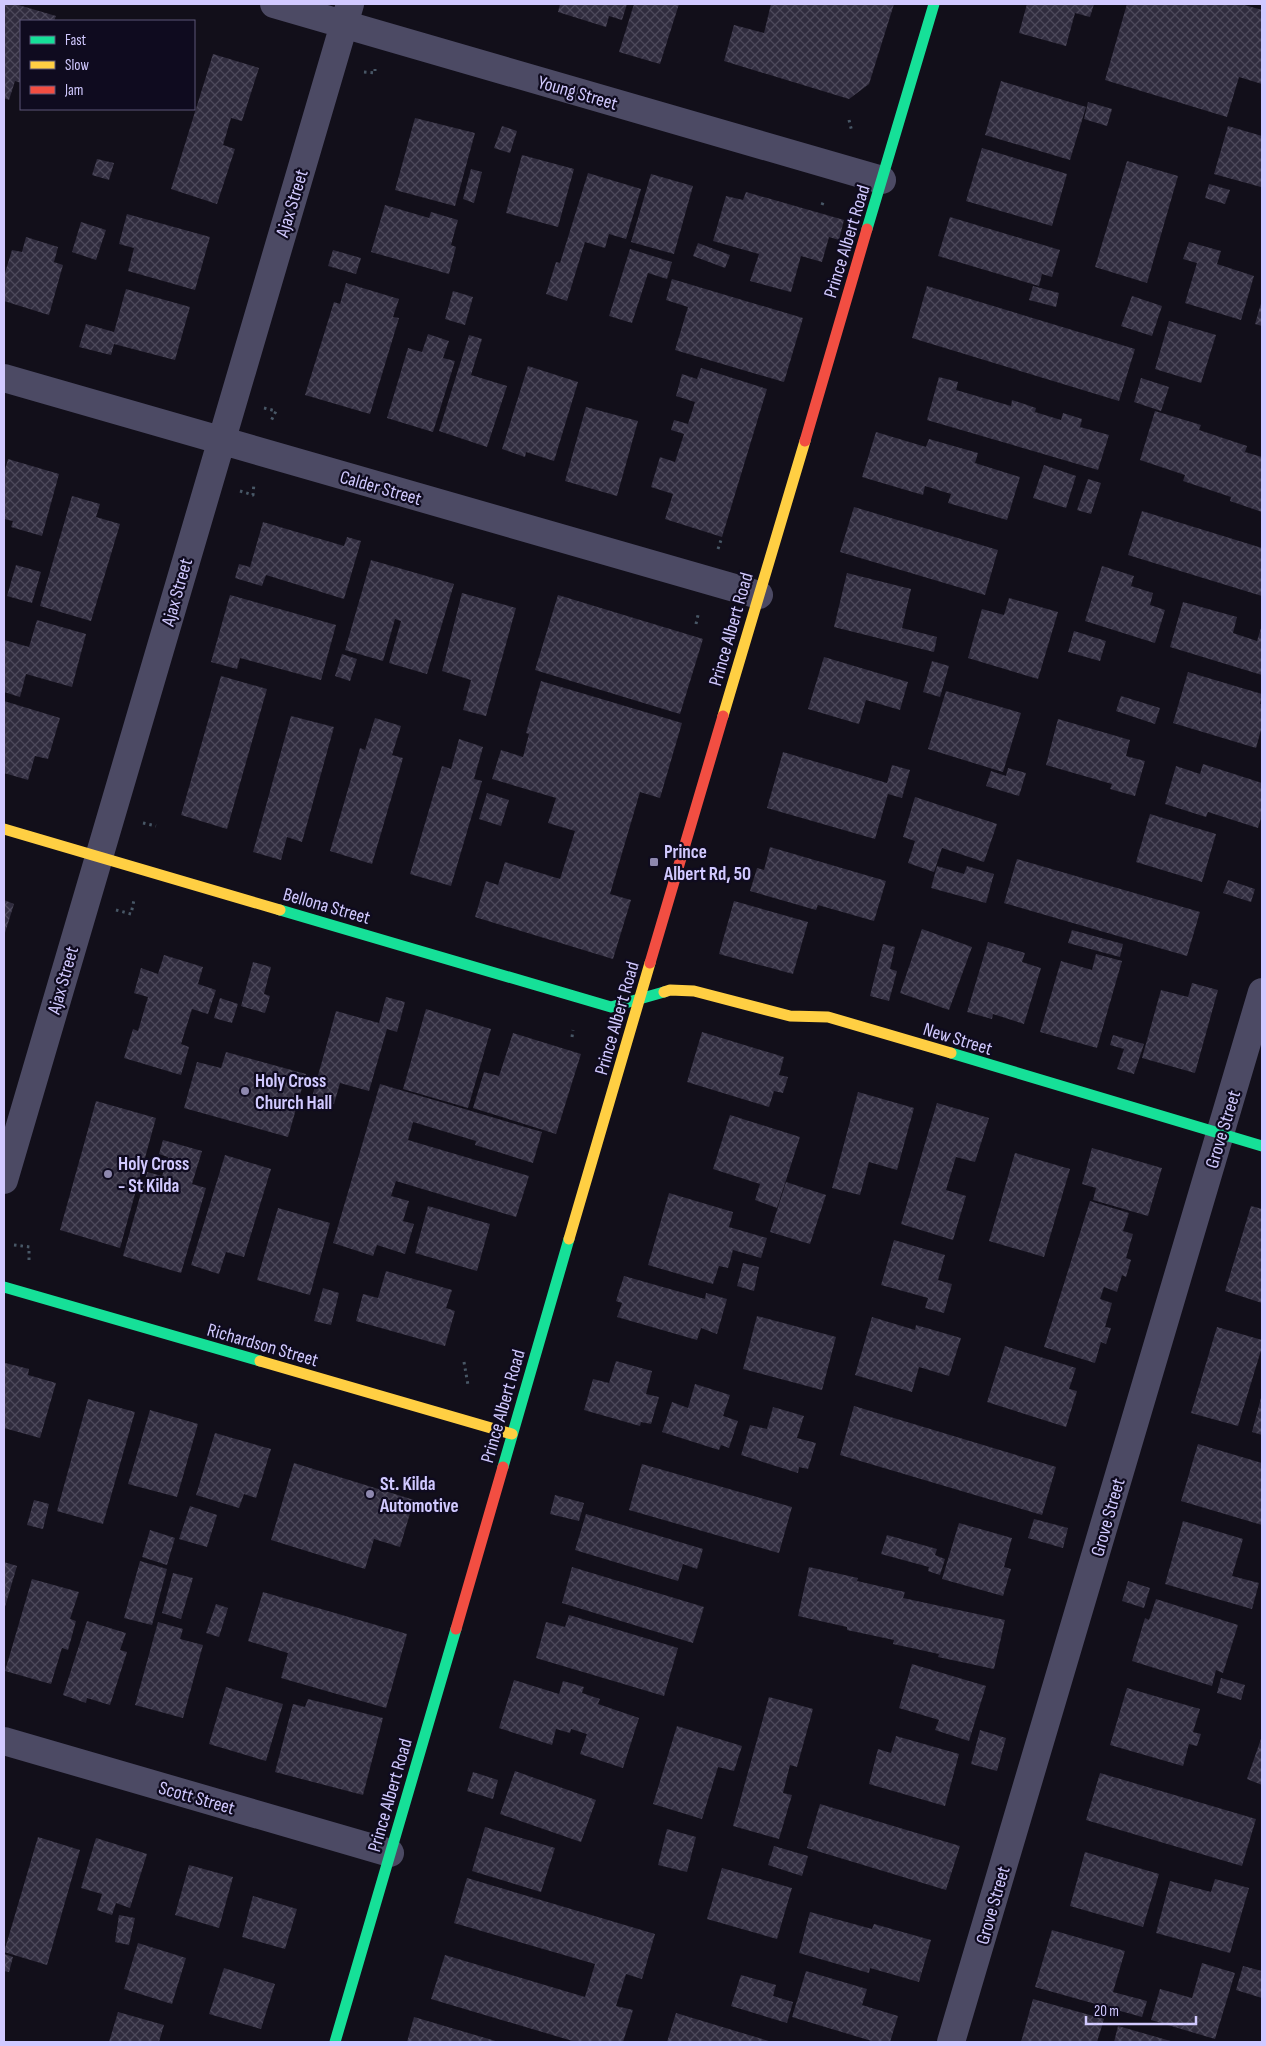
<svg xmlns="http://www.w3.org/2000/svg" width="1266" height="2046" viewBox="0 0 1266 2046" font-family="'Sofia Sans Condensed',sans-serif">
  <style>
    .building { fill: url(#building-cross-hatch) }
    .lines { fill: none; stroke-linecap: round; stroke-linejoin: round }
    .path { stroke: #485766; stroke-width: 3; stroke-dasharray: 2.5 4; stroke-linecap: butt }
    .street { stroke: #4c4a64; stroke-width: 28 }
    .fast { stroke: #16e098; stroke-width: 11 }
    .slow { stroke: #ffcf43; stroke-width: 11 }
    .jam { stroke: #f24e42; stroke-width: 11 }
    .poi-dot { fill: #8e88af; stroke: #0f0b1f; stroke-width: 2 }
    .labels { text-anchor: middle; stroke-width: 4.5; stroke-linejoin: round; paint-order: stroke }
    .street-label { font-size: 19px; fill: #d1c9ff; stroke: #0f0b1f }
    .poi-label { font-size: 19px; font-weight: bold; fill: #d1c9ff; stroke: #0f0b1f; text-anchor: start }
  </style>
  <defs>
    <pattern id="building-cross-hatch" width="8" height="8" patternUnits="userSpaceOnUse" patternTransform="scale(1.25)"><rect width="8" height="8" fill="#302c3e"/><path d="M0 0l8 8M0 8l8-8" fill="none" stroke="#4d495b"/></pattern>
  </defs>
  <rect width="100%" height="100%" fill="#120f1a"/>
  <path class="building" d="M5,4H15L56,16L54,21H21V83L15,81L9,100L4,98Z
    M560,4H627L622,20L609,16L606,27L558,12Z
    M634,4H679L660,64L619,52Z
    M771,4H894L869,84L849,99L724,61L734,25L764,33Z
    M1027,4H1094L1090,17L1075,13L1066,46L1019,33Z
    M1127,4H1241L1262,10V84L1239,77L1227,117L1105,80Z
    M213,54L259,68L242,121L231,118L223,145L235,149L217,204L171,189Z
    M1001,81L1086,107L1070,160L985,135Z
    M1088,102L1112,109L1107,126L1084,119Z
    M415,118L475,133L455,206L395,190Z
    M502,126L517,131L510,153L494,148Z
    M1228,126L1262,136L1261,187L1214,174Z
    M982,148L1067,174L1052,226L966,201Z
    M522,155L574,169L558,227L506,213Z
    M97,159L114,163L109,180L92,175Z
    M1127,161L1178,176L1147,283L1095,267Z
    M471,169L482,172L474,203L463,199Z
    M588,173L641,189L626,239L609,234L605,248L585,242L567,301L546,294L556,262L560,263Z
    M651,174L693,186L674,254L631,242Z
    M1209,184L1230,190L1225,204L1205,198Z
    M746,192L844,220L839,240L829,237L822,262L801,256L791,292L750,281L759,254L713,241L726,196L743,200Z
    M385,205L429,218L431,212L458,220L451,245L456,247L449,274L371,252Z
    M127,214L210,237L195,290L128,271L134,248L119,244Z
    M950,217L1060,250L1052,277L1042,274L1039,286L938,256Z
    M81,222L106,230L96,260L72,252Z
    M26,237L58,247L54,262L63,265L49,315L4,301V276L12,250L22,252Z
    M1189,242L1221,251L1217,264L1254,276L1241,320L1185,303L1197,263L1183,259Z
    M698,243L730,255L725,268L693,256Z
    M630,249L672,262L667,279L648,273L632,323L609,316Z
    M333,250L361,258L356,274L328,266Z
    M672,279L803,318L784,382L675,350L688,307L666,300Z
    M346,283L399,299L393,317L399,318L370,414L305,395L334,302L340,304Z
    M927,286L1135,349L1119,401L912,338Z
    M1033,286L1059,293L1056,307L1029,300Z
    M126,289L190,307L175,360L114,344L111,355L79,347L86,324L114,332Z
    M453,291L473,297L465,325L445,319Z
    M1132,296L1162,306L1152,336L1121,326Z
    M1262,300V326L1255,324Z
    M1169,321L1216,335L1201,383L1155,369Z
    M428,334L449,341L443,358L455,361L433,432L387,418L408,348L422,352Z
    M469,335L482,339L471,375L507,386L487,447L439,431Z
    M528,366L578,382L554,461L526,452L525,457L502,449Z
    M701,368L767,389L722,537L665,519L673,494L651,487L660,457L675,462L684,434L671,430L674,420L688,424L695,402L676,396L682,374L697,379Z
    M939,377L958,382L956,390L1011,406L1012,400L1036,408L1035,412L1061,420L1063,413L1082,419L1080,427L1109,435L1098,470L927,420Z
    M1141,378L1169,387L1161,411L1134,402Z
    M586,407L638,421L617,496L565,481Z
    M1155,411L1201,425L1199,430L1247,446L1245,452L1262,457V512L1230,501L1231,497L1183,481L1185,475L1140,460Z
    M876,432L926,447L929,439L978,453L975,463L1020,477L1007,520L948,503L951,494L925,486L923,495L862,477Z
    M8,459L59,474L42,536L11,527L13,521L4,519V474Z
    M1044,465L1076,476L1066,508L1033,498Z
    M1088,479L1101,483L1091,514L1077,510Z
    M72,496L100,504L96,517L120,524L91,621L40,606Z
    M854,507L998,550L985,595L840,552Z
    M1142,511L1262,548V596L1128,555Z
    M263,522L344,546L347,537L361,541L344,599L266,575L262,586L235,578L239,564L250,567Z
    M371,560L454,584L427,674L389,663L401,621L395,619L383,661L345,650Z
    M16,565L41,572L32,603L7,596Z
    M1102,566L1134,576L1131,586L1153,593L1150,605L1165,610L1155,643L1085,621Z
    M847,573L911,589L902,628L937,637L934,652L834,627Z
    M462,593L516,608L486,716L463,710L471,680L442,671Z
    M230,595L336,625L321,680L240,658L237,669L211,662Z
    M558,595L703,639L680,714L535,670Z
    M1009,598L1058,612L1038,679L968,658L982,609L1004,615Z
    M1183,602L1237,617L1233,633L1257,641L1262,625V675L1170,647Z
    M37,620L86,634L72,687L26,674L20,697L4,692V640L29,647Z
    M1074,631L1106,641L1100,661L1068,652Z
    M342,654L357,659L350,681L335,676Z
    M824,657L908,682L900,710L866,700L859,724L808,709Z
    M932,661L949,666L940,697L923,692Z
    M1188,672L1262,694L1260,704H1262V726L1256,748L1173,723Z
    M221,676L267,689L227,829L181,815Z
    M541,681L682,723L660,798L640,792L610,894L631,900L613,959L475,917L486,881L498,885L505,862L560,879L575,831L548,823L556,798L492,779L501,750L523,757L529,734L526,733Z
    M946,691L1021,713L1003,772L928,749Z
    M1121,696L1160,708L1155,724L1116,711Z
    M4,701L60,718L48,759L35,756L28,780L4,773Z
    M291,716L334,727L302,842L287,837L281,860L253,852Z
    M375,718L401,726L392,755L403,758L372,864L330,851L360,748L365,750Z
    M1058,719L1130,740L1126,756L1145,761L1135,796L1110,789L1112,784L1046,765Z
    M459,739L483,747L474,779L482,781L451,886L410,874L442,766L451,769Z
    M783,752L887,783L892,765L910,770L902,798L888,794L875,839L767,808Z
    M1203,764L1262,783V814L1258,828L1208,812L1206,817L1165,804L1176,766L1200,774Z
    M1008,768L1026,773L1019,796L986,786L991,771L1006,776Z
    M487,793L509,800L501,826L479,819Z
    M915,797L997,824L984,862L942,848L934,872L908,863L915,841L903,837Z
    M1150,814L1216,834L1202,882L1136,862Z
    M770,847L886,881L874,921L818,905L816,910L750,891L757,868L764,870Z
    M1017,859L1200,912L1187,956L1004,903Z
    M937,866L964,874L967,866L994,874L986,903L931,888Z
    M1228,880L1255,889L1251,902L1223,893Z
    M4,900L14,904L4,936Z
    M734,901L808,922L793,974L719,954Z
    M922,929L972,947L949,1010L900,993Z
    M1072,930L1123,944L1120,957L1068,943Z
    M988,942L1025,953L1022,962L1041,968L1024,1024L993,1014L992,1019L967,1012Z
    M883,944L895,947L890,969L897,971L889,1001L870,996Z
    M1096,954L1122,961L1097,1048L1040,1032L1061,961L1092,970Z
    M164,955L203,967L198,984L216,990L208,1014L192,1009L181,1044L189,1047L181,1075L124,1058L133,1029L138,1031L148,997L134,993L141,968L158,974Z
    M253,962L271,967L264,994L270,996L265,1013L241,1006Z
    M1192,983L1218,990L1195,1073L1142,1058L1161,990L1188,997Z
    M386,997L405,1002L397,1032L387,1029L369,1091L340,1083L334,1104L312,1097L336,1011L379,1023Z
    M220,998L238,1004L232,1023L214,1018Z
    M426,1009L491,1029L468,1108L403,1089Z
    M702,1032L784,1057L779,1075L788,1077L783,1093L774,1091L769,1107L687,1082Z
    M513,1033L581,1054L556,1134L473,1108L484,1072L499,1076Z
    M1113,1035L1144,1044L1134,1074L1117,1069L1124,1049L1110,1045Z
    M226,1052L306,1074L288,1137L184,1108L197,1062L221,1068Z
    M380,1084L542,1132L533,1163L475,1145L476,1141L413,1122L408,1140L529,1176L516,1217L396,1181L391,1196L409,1201L403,1221L414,1224L405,1254L377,1245L373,1256L333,1243Z
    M858,1092L914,1108L897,1170L869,1162L860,1195L832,1188Z
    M96,1101L156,1118L120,1248L60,1230Z
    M937,1103L989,1118L975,1162L956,1157L946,1190L966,1196L953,1240L901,1224Z
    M730,1115L800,1137L777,1208L755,1200L760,1184L713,1169Z
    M163,1140L202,1151L192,1184L206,1188L181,1273L123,1256L147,1172L162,1176L168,1157L159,1154Z
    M1092,1148L1162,1168L1148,1216L1093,1200L1096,1188L1082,1184Z
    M1015,1153L1070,1169L1044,1257L989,1241Z
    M225,1155L271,1169L244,1257L226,1252L219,1274L191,1265Z
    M786,1182L826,1195L810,1244L770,1232Z
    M669,1193L733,1212L729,1227L767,1238L761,1258L733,1250L728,1268L719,1266L713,1284L648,1265Z
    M1090,1201L1129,1213L1123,1231L1133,1234L1126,1258L1131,1260L1126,1277L1122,1275L1117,1292L1104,1287L1100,1299L1112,1303L1105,1327L1111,1328L1106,1344L1101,1342L1095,1363L1044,1347Z
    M428,1206L490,1224L477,1271L415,1253Z
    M1251,1206L1262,1209V1303L1225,1291Z
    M278,1208L330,1223L310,1295L257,1280Z
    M894,1240L945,1255L938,1280L952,1284L944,1313L925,1308L928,1298L881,1285Z
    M743,1263L759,1267L754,1291L737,1286Z
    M386,1271L452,1290L446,1308L455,1311L445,1346L356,1321L363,1294L378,1298Z
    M624,1276L705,1299L706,1293L727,1299L717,1334L701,1328L697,1340L617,1317L622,1303L616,1301Z
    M323,1288L339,1293L331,1325L314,1321Z
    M757,1316L836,1337L822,1390L743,1369Z
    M872,1317L915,1330L916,1325L961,1338L949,1376L919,1367L912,1392L855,1375Z
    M1217,1327L1262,1340V1347L1238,1426L1191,1413Z
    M1005,1346L1076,1368L1069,1389L1077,1391L1066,1427L987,1402Z
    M616,1361L652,1371L646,1394L659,1397L651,1424L641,1422L640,1426L584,1410L593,1379L609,1383Z
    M5,1363L29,1369L28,1375L56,1383L40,1438L4,1428Z
    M695,1384L730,1395L723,1416L738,1421L729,1448L721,1445L719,1450L662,1432L672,1402L688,1408Z
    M1262,1394V1435L1252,1432Z
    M88,1399L135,1412L103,1524L57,1511Z
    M854,1406L1056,1467L1042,1515L840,1455Z
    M773,1407L804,1416L797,1438L816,1443L808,1469L799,1467L798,1473L741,1455L750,1425L767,1429Z
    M150,1410L198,1424L177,1497L128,1484Z
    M215,1433L271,1449L256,1498L244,1494L239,1508L196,1495Z
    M1198,1444L1262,1463V1525L1181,1501Z
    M294,1463L414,1500L400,1547L374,1539L365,1569L271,1540Z
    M642,1464L792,1507L779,1553L629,1510Z
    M555,1495L584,1503L579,1521L550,1514Z
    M34,1500L49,1504L43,1529L27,1525Z
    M190,1506L217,1515L207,1547L179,1539Z
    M586,1514L703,1549L697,1569L683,1564L678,1581L575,1550Z
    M1034,1519L1068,1528L1063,1548L1028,1538Z
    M1183,1521L1243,1539L1232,1576L1259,1583L1252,1609L1165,1584Z
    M959,1523L1012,1538L1004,1567L1011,1569L1003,1596L942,1579Z
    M150,1530L175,1538L167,1565L142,1557Z
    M887,1535L937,1549L935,1555L945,1559L940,1575L928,1571L929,1567L881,1554Z
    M140,1561L167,1569L152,1625L124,1618Z
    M4,1562L17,1566L4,1610Z
    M572,1567L704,1607L693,1643L562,1603Z
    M809,1567L858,1578L857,1581L905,1592L903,1598L1005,1620L994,1669L938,1657L939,1654L893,1644L894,1640L847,1630V1627L798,1616Z
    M173,1573L193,1578L181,1619L162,1613Z
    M32,1579L79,1592L70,1619L76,1621L68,1650L62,1648L51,1684L5,1671Z
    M1128,1581L1150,1588L1144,1608L1122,1601Z
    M263,1592L407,1634L386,1708L281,1678L288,1653L248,1641Z
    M1156,1599L1238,1625L1223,1673L1216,1670L1212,1686L1132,1661L1145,1618L1149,1620Z
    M216,1604L228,1608L219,1637L206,1633Z
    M569,1615L678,1648L664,1696L536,1658L546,1622L565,1627Z
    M87,1621L126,1633L120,1650L127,1652L110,1705L87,1698L86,1703L63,1695Z
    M158,1622L183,1629L180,1639L203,1645L183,1718L135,1705Z
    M912,1664L986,1686L969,1741L935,1730L939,1720L899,1708Z
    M1221,1678L1245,1685L1241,1700L1217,1693Z
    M514,1680L559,1694L563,1681L584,1687L582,1693L600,1699L598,1704L639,1718L623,1768L580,1754L587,1734L571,1729L570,1733L556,1729L552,1745L499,1728Z
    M226,1687L283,1704L266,1761L209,1744Z
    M1127,1688L1200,1709L1193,1732L1201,1734L1197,1746L1189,1744L1183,1766L1110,1745Z
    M769,1697L813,1709L797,1767L790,1765L783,1793L792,1795L779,1839L733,1826Z
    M308,1699L383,1718L363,1795L275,1772L293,1704L305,1707Z
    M677,1726L742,1746L734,1771L718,1767L702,1819L653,1804Z
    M980,1730L1006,1738L997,1771L971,1764Z
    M896,1736L959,1754L945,1806L869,1784L878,1749L891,1753Z
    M1262,1736V1785L1247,1779Z
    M515,1771L596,1800L581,1842L500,1814Z
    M473,1772L498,1780L493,1799L467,1791Z
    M1100,1773L1256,1819L1242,1866L1086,1820Z
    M820,1804L960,1846L946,1890L807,1848Z
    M485,1827L555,1848L541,1892L472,1871Z
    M667,1829L696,1837L687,1872L658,1865Z
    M38,1837L80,1850L47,1965L4,1952Z
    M96,1838L147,1854L130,1908L116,1903L112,1915L97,1910L102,1894L81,1888Z
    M774,1846L808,1856L802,1876L768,1865Z
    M1085,1852L1159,1874L1143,1927L1070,1906Z
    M189,1865L233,1877L219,1928L175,1915Z
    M722,1868L792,1888L777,1939L707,1919Z
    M467,1878L655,1934L642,1979L626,1974L616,2006L633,2010L623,2042H576L431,1999L445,1955L585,1997L595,1964L454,1923Z
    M1215,1879L1249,1888L1230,1953L1156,1933L1170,1881L1211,1892Z
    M253,1896L297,1909L285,1949L242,1937Z
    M810,1912L872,1929L874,1924L931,1940L919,1982L870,1968L869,1973L799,1953Z
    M119,1915L135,1918L129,1945L115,1942Z
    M1052,1930L1125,1951L1113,1992L1147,2001L1142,2017L1035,1987Z
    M138,1943L186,1958L172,2004L124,1989Z
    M4,1954L13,1957L9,1972L4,1971Z
    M1202,1963L1235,1973L1215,2039L1151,2020L1160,1989L1192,1998Z
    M1243,1966L1262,1971V1998L1236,1990Z
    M224,1968L275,1984L261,2029L209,2014Z
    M806,1971L867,1989L862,2005L898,2016L890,2042H875L792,2017Z
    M741,1975L776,1985L773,1996L793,2002L787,2023L731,2006Z
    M1033,1999L1104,2019L1097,2042H1021Z
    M118,2012L164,2025L159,2042H109Z
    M676,2013L772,2042H667Z
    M414,2017L499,2042H407Z
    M1118,2026L1174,2042H1114Z"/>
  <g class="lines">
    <path class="path" d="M364,72L375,73V69
      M849,120L852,132
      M822,205L824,200
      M264,408L276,411L271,421
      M240,491L253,495L254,483
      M718,549L721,540
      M696,624L698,615
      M143,823L156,826
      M116,910L131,914L134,900
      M572,1037L573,1030
      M14,1245L30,1247
      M29,1260V1249
      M464,1362L468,1385"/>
    <path class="street" d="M274,4L882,180
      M4,378L759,595
      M4,1180L350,4
      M4,1741L390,1853
      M951,2042L1262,992"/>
    <path class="fast" d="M867,229L934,4
      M280,910L611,1007L664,992
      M951,1053L1262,1146
      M4,1287L260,1361
      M503,1467L569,1239
      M335,2042L456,1629"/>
    <path class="slow" d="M723,716L805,441
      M4,829L280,910
      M664,992L670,990L694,991L790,1016L828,1017L951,1053
      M569,1239L650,963
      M260,1361L512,1434"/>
    <path class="jam" d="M805,441L867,229
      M650,963L723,716
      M456,1629L503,1467"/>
  </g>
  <g class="poi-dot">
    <rect x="649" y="857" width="10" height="10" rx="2.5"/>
    <circle cx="245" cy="1091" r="5"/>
    <circle cx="108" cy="1174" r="5"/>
    <circle cx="370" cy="1494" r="5"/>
  </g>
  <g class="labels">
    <g class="street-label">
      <text transform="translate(578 92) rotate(16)" y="7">Young Street</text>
      <text transform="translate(291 203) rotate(-73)" y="7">Ajax Street</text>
      <text transform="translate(846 241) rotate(-73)" y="7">Prince Albert Road</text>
      <text transform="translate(381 487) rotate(16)" y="7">Calder Street</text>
      <text transform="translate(176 592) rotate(-74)" y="7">Ajax Street</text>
      <text transform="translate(730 629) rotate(-74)" y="7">Prince Albert Road</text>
      <text transform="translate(327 905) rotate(16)" y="7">Bellona Street</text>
      <text transform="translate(62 980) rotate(-74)" y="7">Ajax Street</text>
      <text transform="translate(616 1018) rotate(-74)" y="7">Prince Albert Road</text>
      <text transform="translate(958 1038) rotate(17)" y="7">New Street</text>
      <text transform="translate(1222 1129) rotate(-73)" y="7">Grove Street</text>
      <text transform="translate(263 1344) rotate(16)" y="7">Richardson Street</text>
      <text transform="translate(502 1406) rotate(-74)" y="7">Prince Albert Road</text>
      <text transform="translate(1107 1517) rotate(-74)" y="7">Grove Street</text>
      <text transform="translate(389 1795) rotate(-74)" y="7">Prince Albert Road</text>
      <text transform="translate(197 1797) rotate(16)" y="7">Scott Street</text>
      <text transform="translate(992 1905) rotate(-74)" y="7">Grove Street</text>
    </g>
    <g class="poi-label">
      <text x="664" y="858">Prince<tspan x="664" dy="22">Albert Rd, 50</tspan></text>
      <text x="255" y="1087">Holy Cross<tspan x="255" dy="22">Church Hall</tspan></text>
      <text x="118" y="1170">Holy Cross<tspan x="118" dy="22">- St Kilda</tspan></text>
      <text x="380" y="1490">St. Kilda<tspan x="380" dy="22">Automotive</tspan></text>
    </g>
  </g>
  <rect width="1266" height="2046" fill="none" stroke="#d1c9ff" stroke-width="10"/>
  <rect x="20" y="20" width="175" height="90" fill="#0f0b1f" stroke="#5d5779"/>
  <rect x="30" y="36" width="25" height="8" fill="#16e098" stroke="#5d5779"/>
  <text x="65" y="45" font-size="15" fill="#d1c9ff">Fast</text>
  <rect x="30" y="61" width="25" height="8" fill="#ffcf43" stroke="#5d5779"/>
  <text x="65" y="70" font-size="15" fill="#d1c9ff">Slow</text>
  <rect x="30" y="86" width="25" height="8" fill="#f24e42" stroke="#5d5779"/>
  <text x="65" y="95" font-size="15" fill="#d1c9ff">Jam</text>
  <path d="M1086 2016v8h110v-8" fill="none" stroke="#d1c9ff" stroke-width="2.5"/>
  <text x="1094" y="2016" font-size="15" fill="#d1c9ff" stroke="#0f0b1f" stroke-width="4" paint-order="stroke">20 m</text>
</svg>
